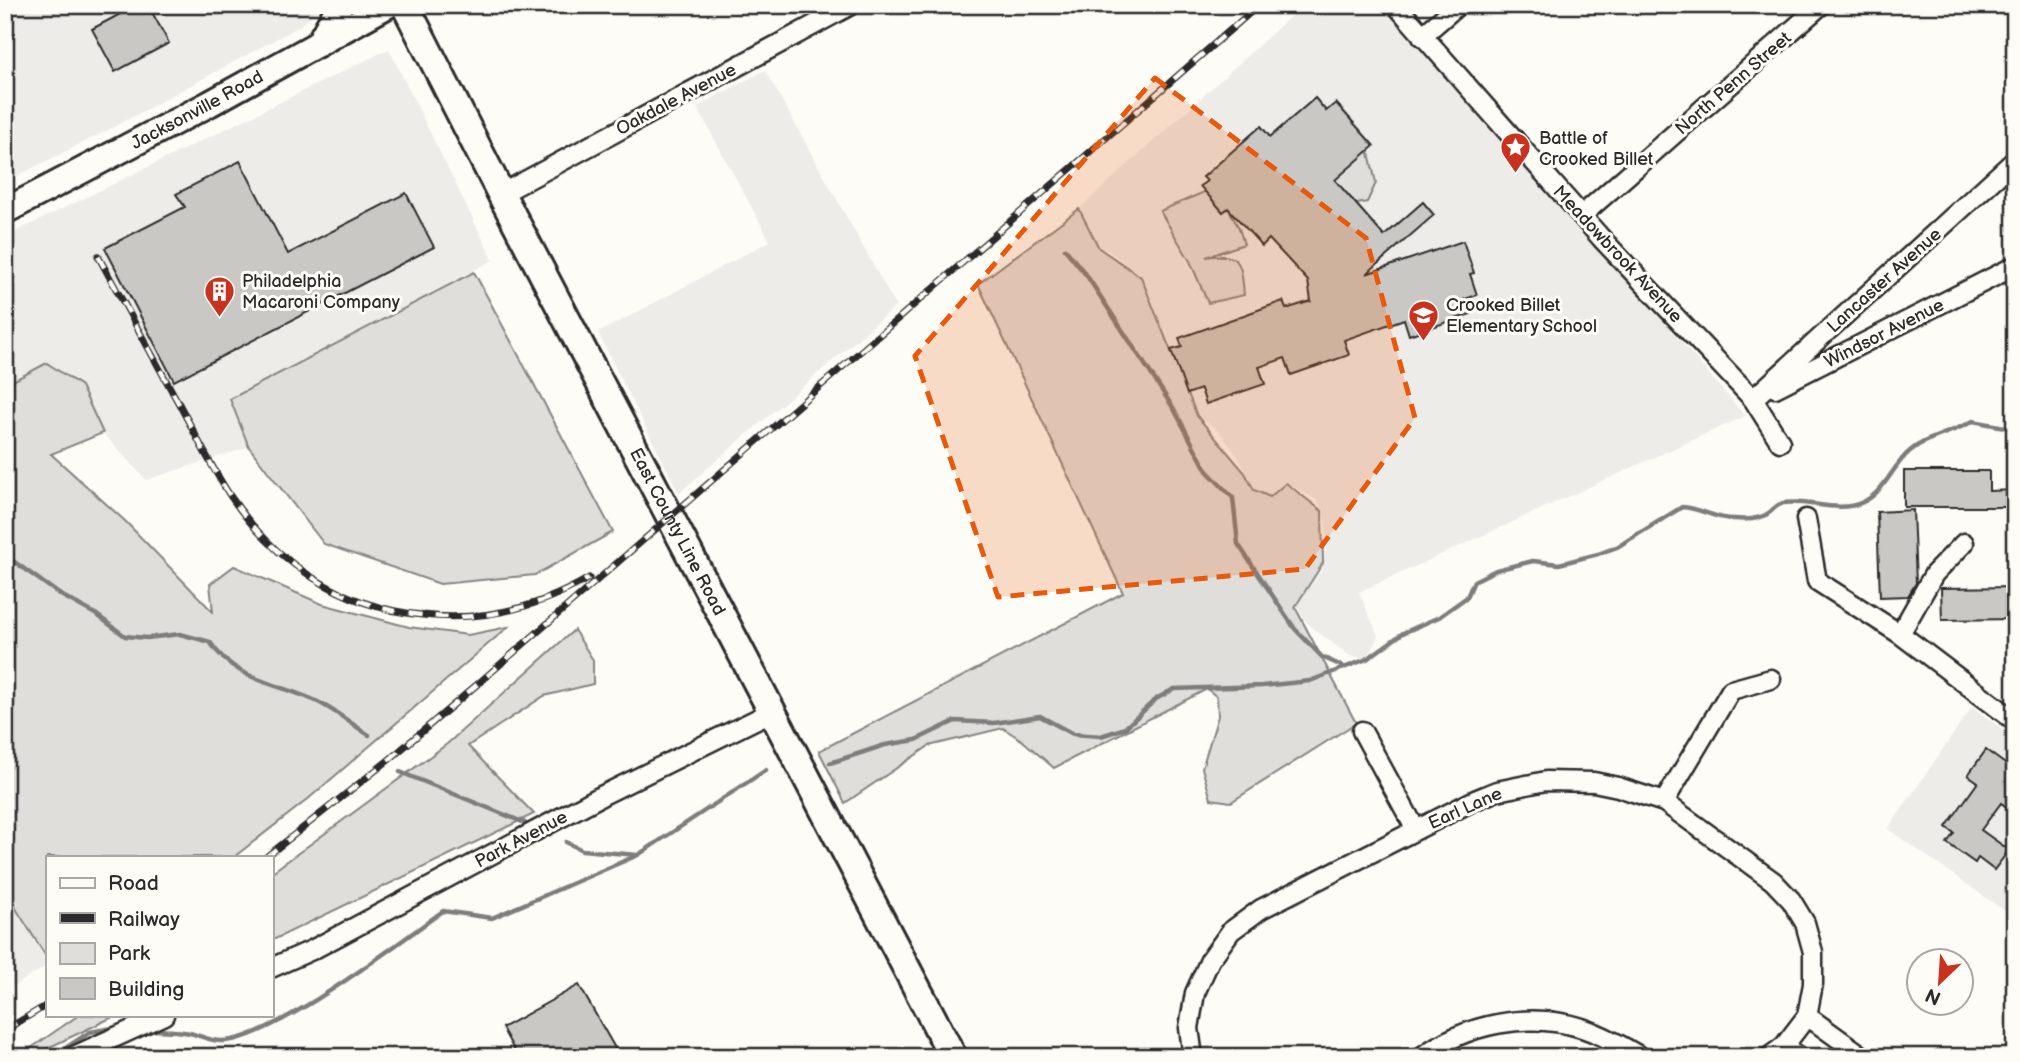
<svg xmlns="http://www.w3.org/2000/svg" width="2020" height="1062" viewBox="0 0 2020 1062" font-family="'Balsamiq Sans',sans-serif">
  <style>
    .built { fill: #edece8 }
    .green { fill: #dfdeda; stroke: #858482; stroke-width: 2 }
    .lines { fill: none; stroke-linecap: round; stroke-linejoin: round }
    .stream { stroke: #7e7d7b; stroke-width: 4.5 }
    .building { fill: #c9c8c4; stroke: #2b2b2b; stroke-width: 2 }
    .street-casing { stroke: #2b2b2b; stroke-width: 23 }
    .secondary-casing { stroke: #2b2b2b; stroke-width: 30 }
    .primary-casing { stroke: #2b2b2b; stroke-width: 32 }
    .street { stroke: #fdfcf7; stroke-width: 18 }
    .secondary { stroke: #fdfcf7; stroke-width: 24 }
    .primary { stroke: #fdfcf7; stroke-width: 26 }
    .rail-casing { stroke: #2b2b2b; stroke-width: 7 }
    .rail { stroke: #fdfcf7; stroke-width: 4.5; stroke-dasharray: 13; stroke-linecap: butt }
    .marked { fill: #e8590c; fill-opacity: 0.2; stroke: #e8590c; stroke-width: 5; stroke-dasharray: 14 9; stroke-linejoin: round }
    .labels { text-anchor: middle; stroke-width: 6; stroke-linejoin: round; paint-order: stroke }
    .street-label { font-size: 18px; fill: #2b2b2b; stroke: #fdfcf7 }
    .poi-label { font-size: 18px; fill: #2b2b2b; stroke: #fdfcf7; text-anchor: start }
  </style>
  <rect width="100%" height="100%" fill="#fdfcf7"/>
  <filter id="ink" filterUnits="userSpaceOnUse"><feTurbulence type="fractalNoise" baseFrequency=".0143" numOctaves="2"/><feDisplacementMap in="SourceGraphic" scale="14" xChannelSelector="R" yChannelSelector="G"/><feConvolveMatrix kernelMatrix="1 2 1 2 8 2 1 2 1" color-interpolation-filters="sRGB"/></filter>
  <g filter="url(#ink)">
    <path class="built" d="M5,5H321L316,13L298,27L112,128L5,182Z
      M1303,5H1391L1745,416L1359,592L1378,636L1367,659L1350,656L1312,628L1295,607L1322,570L1327,545L1325,517L1317,500L1287,483L1270,497L1254,490L1238,456L1217,429L1197,416L1184,393L1141,277L1108,250L1099,248L1079,209Z
      M389,49L493,260L230,399L249,447L146,480L103,433L81,386L47,363L5,385V237Z
      M765,70L896,306L679,493L598,333L770,241L697,107Z
      M1972,707L2015,738V918L1888,829Z
      M5,891L47,958V966L5,991Z"/>
    <path class="green" d="M1366,140L1376,183L1367,202L1331,209L1328,163Z
      M1216,187L1239,228L1244,244L1206,257C1242,251 1241,264 1244,295L1208,303L1190,261L1160,211Z
      M1079,209L1099,248L1141,277L1197,416L1245,473L1254,490L1270,497L1286,483L1322,511L1323,563L1295,607L1356,723L1231,802L1211,799L1202,768L1218,716L1217,697L1207,689L1054,768L1023,741L1003,728L929,746L845,803L819,751L1123,593L978,284Z
      M474,272L613,532L535,575L440,584L324,544L249,447L230,399Z
      M47,363L81,386L103,433L51,454L125,521L213,612L210,584L234,566L322,604L409,627L468,635L508,627L307,800L234,857H47V958L5,891V385Z
      M574,630L593,660V684L544,696L468,746L534,814L271,941V873L447,744Z
      M79,1015H117L29,1057H18Z"/>
    <g class="lines">
      <path class="stream" d="M1065,249L1087,276L1174,409L1207,471L1233,498L1238,544L1295,629L1322,657L1344,667
        M5,555L59,594L97,615L125,636L147,638L180,634L210,642C236,682 279,683 318,702C336,711 353,725 369,735
        M830,763L885,745L916,740L955,721L994,723L1040,716L1073,734L1101,736L1125,728L1156,699L1174,689L1262,686L1310,681L1367,659L1403,633L1439,617L1467,597L1474,581L1496,570L1533,561L1559,564L1598,554L1617,547L1682,507C1701,508 1715,519 1734,519C1745,520 1761,520 1770,512C1775,508 1776,505 1783,503C1809,499 1837,514 1863,502C1885,492 1892,466 1910,451C1928,436 1953,433 1973,421L2015,429
        M400,772L525,823
        M566,842L582,850L637,855
        M146,1029C159,1031 171,1030 184,1032C196,1033 208,1041 221,1041C271,1042 398,943 443,911L492,918L638,855L766,770
        M52,1057L90,1032L124,1026"/>
    </g>
    <path class="building" d="M137,5H148L169,43L115,72L92,29Z
      M1315,98L1326,111L1336,103L1374,146L1335,180L1384,236L1423,202L1434,215L1366,274L1463,241L1474,273L1470,274L1477,295L1465,299L1471,314L1409,335L1404,319L1344,340L1349,355L1291,375L1285,358L1259,367L1265,384L1206,404L1201,389L1187,394L1171,350L1182,347L1179,338L1283,301L1286,309L1311,301L1308,281L1269,239L1262,246L1228,208L1223,212L1200,186L1207,181L1203,177L1261,126L1270,137Z
      M240,161L288,254L406,193L434,247L174,381L105,248L185,207L176,194Z
      M1904,471H1989V491L2015,490V507H1904Z
      M1913,510L1916,583L1908,596L1880,597L1877,512Z
      M2015,587V619L1942,620L1941,588Z
      M1986,750L2015,771V813L2001,803L1981,830L2009,850L1994,870L1978,858L1975,863L1947,843L1954,833L1946,827L1978,782L1968,775Z
      M579,985L620,1057H518L502,1028Z"/>
    <g class="lines">
      <defs>
        <path id="street" d="M1396,5L1602,239L1753,399L1780,442
          M1422,36L1458,5
          M501,194L851,5
          M1581,216L1821,5
          M1775,388L2015,266
          M1753,399L2015,160
          M1806,519L1817,581L1900,634L2015,721
          M1900,634L1934,574L1964,543
          M1362,731L1416,830
          M1664,802L1731,690L1771,679
          M271,968L312,950L603,795L771,712
          M1807,1016L1864,1057
          M1784,1046L1799,1057
          M72,1057L164,1015
          M1193,1057L1189,1028L1195,993L1210,960L1231,931L1261,909L1475,800L1497,791L1546,781L1594,782L1618,787L1664,802L1773,881L1791,900L1805,923L1813,952V984L1807,1016L1784,1046L1769,1057
          M1421,1057C1466,1024 1528,1011 1582,1028C1603,1035 1622,1046 1641,1057"/>
        <g id="secondary">
          <path d="M318,44L340,5"/>
          <path id="s1" d="M5,211L209,104L388,5"/>
        </g>
        <g id="primary">
          <path id="s2" d="M405,5L501,194L953,1057"/>
        </g>
      </defs>
      <use href="#street" class="street-casing"/>
      <use href="#secondary" class="secondary-casing"/>
      <use href="#primary" class="primary-casing"/>
      <use href="#street" class="street"/>
      <use href="#secondary" class="secondary"/>
      <use href="#primary" class="primary"/>
      <defs>
        <path id="rail" d="M98,256C125,305 152,355 179,404C196,435 211,467 231,497C276,563 341,607 422,615C482,622 536,609 589,578
          M266,857L390,759L480,682L1259,5
          M5,1030L47,1005"/>
      </defs>
      <use href="#rail" class="rail-casing"/>
      <use href="#rail" class="rail"/>
    </g>
  </g>
  <path class="marked" d="M1155,78L1366,238L1415,418L1305,569L998,597L915,356Z"/>
  <defs>
    <symbol id="sight-pin" viewBox="-11 -11 22 30"><path d="M0 17L-7.5 6A9.5 9.5 0 1 1 7.5 6Z" fill="#c8321e" stroke="#fdfcf7"/><path d="M0-6L1.8-2.2L6-1.7L2.9 1.2L3.7 5.4L0 3.3L-3.7 5.4L-2.9 1.2L-6-1.7L-1.8-2.2Z" fill="#fff"/></symbol>
    <symbol id="building-pin" viewBox="-11 -11 22 30"><path d="M0 17L-7.5 6A9.5 9.5 0 1 1 7.5 6Z" fill="#c8321e" stroke="#fdfcf7"/><path d="M-4-6H4V6H1V3H-1V6H-4ZM-2.5-4.3h1.7v1.8h-1.7ZM.8-4.3h1.7v1.8H.8ZM-2.5-1h1.7V.8h-1.7ZM.8-1h1.7V.8H.8Z" fill="#fff"/></symbol>
    <symbol id="school-pin" viewBox="-11 -11 22 30"><path d="M0 17L-7.5 6A9.5 9.5 0 1 1 7.5 6Z" fill="#c8321e" stroke="#fdfcf7"/><path d="M0-5L7-2L0 1L-7-2ZM-4 1L0 2.5L4 1V4Q0 6-4 4Z" fill="#fff"/></symbol>
  </defs>
  <g fill-rule="evenodd">
    <use href="#sight-pin" x="1498" y="130" width="35" height="47"/>
    <use href="#building-pin" x="202" y="274" width="35" height="47"/>
    <use href="#school-pin" x="1406" y="298" width="35" height="47"/>
  </g>
  <g class="labels">
    <g class="street-label">
      <text transform="translate(1733 83) rotate(-41)" y="6">North Penn Street</text>
      <text transform="translate(676 99) rotate(-28)" y="6">Oakdale Avenue</text>
      <text dy="6" stroke="none"><textPath href="#s1" startOffset="217">Jacksonville Road</textPath></text>
      <text transform="translate(1618 254) rotate(47)" y="6">Meadowbrook Avenue</text>
      <text transform="translate(1884 280) rotate(-42)" y="6">Lancaster Avenue</text>
      <text transform="translate(1884 333) rotate(-27)" y="6">Windsor Avenue</text>
      <text dy="6" stroke="none"><textPath href="#s2" startOffset="593">East County Line Road</textPath></text>
      <text transform="translate(1465 808) rotate(-24)" y="6">Earl Lane</text>
      <text transform="translate(521 839) rotate(-28)" y="6">Park Avenue</text>
    </g>
    <g class="poi-label">
      <text x="1539" y="144">Battle of<tspan x="1539" dy="21">Crooked Billet</tspan></text>
      <text x="242" y="287">Philadelphia<tspan x="242" dy="21">Macaroni Company</tspan></text>
      <text x="1446" y="311">Crooked Billet<tspan x="1446" dy="21">Elementary School</tspan></text>
    </g>
  </g>
  <rect width="2020" height="1062" fill="none" stroke="#fdfcf7" stroke-width="28"/>
  <rect x="14" y="14" width="1992" height="1034" fill="none" stroke="#2b2b2b" stroke-width="2.5" filter="url(#ink)"/>
  <rect x="46" y="856" width="228" height="161" fill="#fdfcf7" stroke="#a9a8a5" stroke-width="2"/>
  <rect x="60" y="878" width="35" height="10" fill="#fdfcf7" stroke="#a9a8a5" stroke-width="2"/>
  <text x="108" y="890" font-size="21" fill="#2b2b2b">Road</text>
  <rect x="60" y="913" width="35" height="10" fill="#2b2b2b" stroke="#a9a8a5" stroke-width="2"/>
  <text x="108" y="926" font-size="21" fill="#2b2b2b">Railway</text>
  <rect x="60" y="943" width="35" height="21" fill="#dfdeda" stroke="#a9a8a5" stroke-width="2"/>
  <text x="108" y="960" font-size="21" fill="#2b2b2b">Park</text>
  <rect x="60" y="978" width="35" height="21" fill="#c9c8c4" stroke="#a9a8a5" stroke-width="2"/>
  <text x="108" y="996" font-size="21" fill="#2b2b2b">Building</text>
  <g transform="translate(1940 982) rotate(205)"><circle r="33" fill="#fdfcf7" stroke="#a9a8a5" stroke-width="2"/>
  <path d="M0-5L12 26L0 18L-12 26Z" fill="#c8321e"/>
  <text y="-10" font-size="19" font-weight="bold" text-anchor="middle" fill="#2b2b2b">N</text>
  </g>
</svg>
